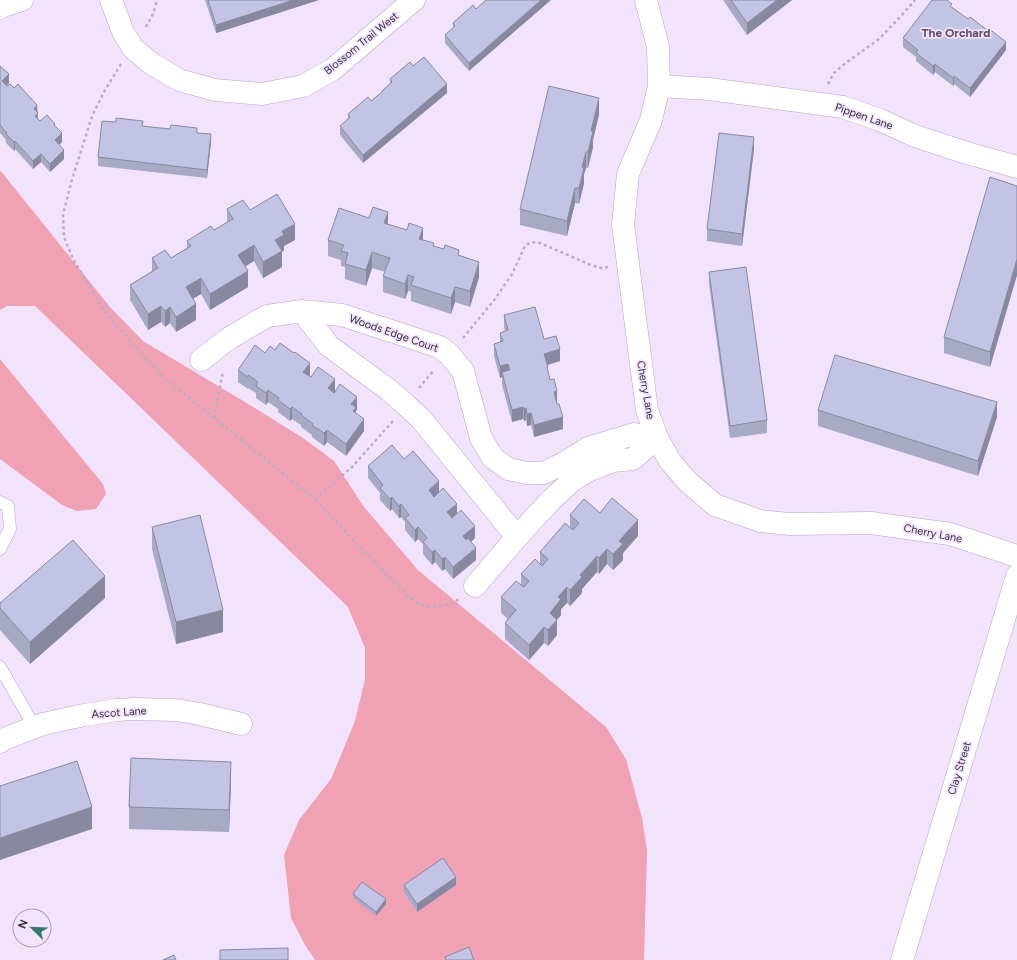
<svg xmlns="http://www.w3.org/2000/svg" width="1017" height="960" viewBox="0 0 1017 960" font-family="Figtree,sans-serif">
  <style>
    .forest { fill: #f0a2b4; fill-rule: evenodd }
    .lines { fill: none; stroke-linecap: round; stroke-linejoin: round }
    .service-casing { stroke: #b6a5c2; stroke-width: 13 }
    .minor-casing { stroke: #b6a5c2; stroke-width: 23 }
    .tertiary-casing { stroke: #b6a5c2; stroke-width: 23 }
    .path { stroke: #baadc3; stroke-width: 2.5; stroke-dasharray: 3 3; stroke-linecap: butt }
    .service { stroke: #fff; stroke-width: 12 }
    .minor { stroke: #fff; stroke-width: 22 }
    .tertiary { stroke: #fff; stroke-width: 22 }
    .wall { fill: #a8a9c5 }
    .shaded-wall { fill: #8889a0 }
    .building { fill: #c3c4e5; stroke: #8889a0 }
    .labels { text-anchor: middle; stroke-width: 3.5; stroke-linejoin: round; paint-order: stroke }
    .street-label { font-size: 11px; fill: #37303c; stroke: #f2e3fd }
    .neighbourhood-label { font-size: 12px; font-weight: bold; fill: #5c4d67; stroke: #f2e3fd }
  </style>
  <rect width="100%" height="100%" fill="#f2e3fd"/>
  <path class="forest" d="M0,170L110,307L143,341L245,402L303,438L334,461L364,507L418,570L606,727L626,759L642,818L647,850L644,960H315L305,945L291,918L284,855L299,820L331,779L355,721L365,679V648L348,607L35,306H7L0,310ZM456,885L417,912L404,893Z
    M0,359L103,484L106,494L96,509L77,511L62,505L0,459Z"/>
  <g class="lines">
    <defs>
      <path id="service" d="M0,502L8,506L10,529L0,549
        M0,667L35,728"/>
      <path id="minor" d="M111,0L123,32L133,48L149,62L179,80L215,90L262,94L303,86L332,70L414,0
        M646,0L658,47L659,86L651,120L628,174L623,225L647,410L657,438L670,461L687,481L715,505L760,521L789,524L871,523L950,534L1017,556
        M0,8L3,6L22,0
        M659,86L709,89L843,107L880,120L915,136L967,153L1017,167
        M302,311L329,346L389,390L406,405L421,419L517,537
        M201,360L228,339L267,316L302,311L342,315L440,347L449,354L463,371L481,438L493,458L508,469L527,473H544L566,462L588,448L634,434L657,438
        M475,586L517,537L551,500L574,479L590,470L613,461L633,459L657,438
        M0,742L4,739L43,724L84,715L117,710L134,709L176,710L200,714L241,724"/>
      <path id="tertiary" d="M902,960L1017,576"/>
    </defs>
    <use href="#service" class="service-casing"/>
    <use href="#minor" class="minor-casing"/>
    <use href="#tertiary" class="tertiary-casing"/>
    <path class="path" d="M146,27L153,14L157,0
      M121,64L105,90L92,116L71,183L63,215L64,237L73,259L107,315L163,377L315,499L352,467L393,421
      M828,84L834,73L847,62L879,39L901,16L915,0
      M463,338L495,299L512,274L525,246L531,242L540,243L591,265L602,268L608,267
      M419,388L434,370
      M214,418L223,371
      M315,499L358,545L409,597C412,599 416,602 419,604C432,609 448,606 459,599"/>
    <use href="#service" class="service"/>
    <use href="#minor" class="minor"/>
    <use href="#tertiary" class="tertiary"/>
  </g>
  <path class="wall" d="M205,0H319L216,33Z
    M723,0H792L747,35Z
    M473,5L469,71L445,43V35L453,28V23Z
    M952,7L1006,50L970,97L954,84L953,86L935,72L933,75L916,61V57L903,47V38Z
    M0,66L9,83L6,85L7,86L14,88L37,105L38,119L40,121L55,126L62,142L59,145L64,159L50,172L41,162L33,169L15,149L14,151L6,143V140L0,133Z
    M413,66L447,93L363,163L340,135V126L348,119V114L371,101L382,92V91L390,84V79Z
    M599,114L593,140V147L588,168H586L584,174V183L579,204L575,203L567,236L520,225V209Z
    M143,126L197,133L211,142L207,178L98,166V157Z
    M754,149L742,246L707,241V229Z
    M1017,186V275L990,367L944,353V337Z
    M227,209L250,210L295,240L284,246V250L282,252V267L263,278L254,261L245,266L248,287L210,310L201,294L192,299L196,320L176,332L170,323L165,327L161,322L148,330L130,300V285L152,271V258H171L187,248V241L214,230L227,222Z
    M388,224L423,240L434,246L459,255L479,277L470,307L455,302L451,314L411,301V292L408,291L405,299L383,292V276L385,272L372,268L366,286L345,279V267L341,266V260L328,256V240Z
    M709,272L767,420V433L730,438L709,284Z
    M504,315L544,339L560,361L547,365L548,372L557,403L563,429L534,437L531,425L527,426L526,420L524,421L523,419L512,422L502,385V377L500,378L494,356V344L500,342V333L505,331L504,328Z
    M265,353L310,375L309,376L335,391L357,409L356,411V413L364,431L346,456L327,442L324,446L312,437V435L301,427V425L292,419L290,421L278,412V409L268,402L266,405L256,398V393L248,388V389L238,382V370Z
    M818,410L997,417L978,476L818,426Z
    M404,459L439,492L457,513L475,538L471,542L476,560L453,579L445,569L442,571L435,562L432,565L423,554V544L418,539L415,542L405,530V522L401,517L399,518L392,509L390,511L380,500V493L368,478V466Z
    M600,513L638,536L623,553V560L613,570L607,564L599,574L597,572L582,589V593L570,606L567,603L561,609V615L557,620V635L548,646L544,643L529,660L505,639V623L508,619L501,613V597L521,585V574L540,564V552L570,528V515Z
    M152,527L223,632L176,644L152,549Z
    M105,598L30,664L0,630V603Z
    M231,784L229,832L129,829V807Z
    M404,885H456L417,912L404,893Z
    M353,894L386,904L376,916L353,898Z"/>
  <path class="shaded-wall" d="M293,0H319L216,33V25Z
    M541,0H551L469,71V63Z
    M777,0H792L747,35V23Z
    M1006,42V50L970,97V88Z
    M935,64V72L933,75V66Z
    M9,74V83L2,89V81Z
    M954,76V84L953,86V78Z
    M447,84V93L363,163V155Z
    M599,98V114L593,140V147L588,168V152L591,131Z
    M37,105L38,121L35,124L34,109Z
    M62,133V142L55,148V140Z
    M211,134V142L207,178V170Z
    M754,137V149L742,246V234Z
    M15,141V149L14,151V142Z
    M64,150V159L50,172V164Z
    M586,152V168L584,174V183L579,204V188L582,167Z
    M41,154V162L33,169V161Z
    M575,188V203L567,236V221Z
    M388,212V227L384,223Z
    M295,224V240L284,246V250L282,252V267L263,278V262L275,240L282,231Z
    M423,228V244L419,239Z
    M254,245V261L238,271V255Z
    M372,252V268L366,286V270Z
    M1017,259V275L990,367V352Z
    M479,262V277L470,307V291Z
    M248,271V287L210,310V294Z
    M408,275V291L405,299V284Z
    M201,278V294L186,303V287Z
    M455,287V302L451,314V298Z
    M196,304V320L176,332V317Z
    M161,306V322L148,330V314Z
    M170,307V323L165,327V311Z
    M560,349V361L544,366V354Z
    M310,363V375L303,384V372Z
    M508,364V376L502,372V377L500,378V366Z
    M335,379V391L328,401V388Z
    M268,390V402L266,405V393Z
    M557,391V403L554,404V392Z
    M357,397V409L356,411V419L353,423L351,404Z
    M997,402V417L978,476V461Z
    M292,407V419L290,421V409Z
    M523,407V419L512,422V410Z
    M526,408V420L524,421V409Z
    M531,413V425L527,426V414Z
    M563,417V429L534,437V425Z
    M364,419V431L346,456V444Z
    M327,430V442L324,446V433Z
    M439,481V494L429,503V490Z
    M392,497V509L390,511V499Z
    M401,504V517L399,518V506Z
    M457,504V516L447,524V512Z
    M638,520V536L623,553V560L613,570V554L619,541Z
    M475,526V538L463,549V536Z
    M418,527V539L415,542V530Z
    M476,548V560L453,579V567Z
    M607,549V564L599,574V558Z
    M435,550V562L432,565V552Z
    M597,556V572L582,589V593L570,606V590L580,575Z
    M445,557V569L442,571V559Z
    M105,576V598L30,664V642Z
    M567,587V603L561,609V615L557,620V635L548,646V630L550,613L558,597Z
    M223,610V632L176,644V622Z
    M544,627V643L529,660V645Z
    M231,762V784L229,832V810Z
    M92,807V829L0,860V838Z
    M456,877V885L417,912V904Z
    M386,899V904L376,916V912Z"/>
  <path class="building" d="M208,0H293L216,25Z
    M486,0H541L469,63L445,35L455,26L453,23L473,5L476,9Z
    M731,0H777L747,23Z
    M932,0H947L952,4L950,6L968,19L970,17L987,30L988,28L1006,42L970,88L954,76L953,78L935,64L933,66L916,53L918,50L903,38Z
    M424,57L447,84L363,155L340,126L350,117L348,114L368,97L371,101L382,92V91L392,82L390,79L410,62L413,66Z
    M0,66L9,74L2,81L7,86L10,84L14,88L18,84L37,105L34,109L38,113L35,116L40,121L47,115L55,124L54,125L62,133L55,140L64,150L50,164L41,154L33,161L15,141L14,142L6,134L7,133L0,125Z
    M549,86L599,98L591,131H593L588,152H586L582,167L584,168L579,188H575L567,221L520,209Z
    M116,118L143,121L142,126L170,129L171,125L197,128V133L211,134L207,170L98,157L102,121L116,122Z
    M719,133L754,137L742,234L707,229Z
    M990,177L1017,186V259L990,352L944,337Z
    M277,194L295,224L282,231L284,235L275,240L282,251L263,262L254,245L238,255L248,271L210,294L201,278L186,287L196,304L176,317L170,307L165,311L161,306L148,314L130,285L158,268L152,258L165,250L171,258L191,246L187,241L211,226L214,230L233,219L227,209L243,200L250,210Z
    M373,207L388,212L384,223L407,230L409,223L423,228L419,239L434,243L433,246L444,249L445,245L459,250L458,255L479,262L470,291L455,287L451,298L411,285L414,277L408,275L405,284L383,276L390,258L372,252L366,270L345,264L348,253L341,251L344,245L328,240L339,208L369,218Z
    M746,267L767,420L730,426L709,272Z
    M535,307L544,339L556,336L560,349L544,354L548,367H547L550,380L554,379L557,391L554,392L557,404H559L563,417L534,425L531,413L527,414L526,408L524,409L523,407L512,410L502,372L510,370L508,364L500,366L494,344L503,341L500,333L508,330L504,315Z
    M280,343L294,353L295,352L310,363L303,372L311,377L318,367L335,379L328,388L334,393L340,384L357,397L351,404L356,407L353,411L364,419L346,444L327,430L324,433L312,425L313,424L301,415L302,414L292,407L290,409L278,400L279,398L268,390L266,393L256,386L258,382L248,375V377L238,370L255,345L265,353L270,346L275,350Z
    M835,355L997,402L978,461L818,410Z
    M392,445L404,459L413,451L439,481L429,490L434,497L443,488L457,504L447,512L452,518L461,510L475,526L463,536L466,540L468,538L476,548L453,567L445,557L442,559L435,550L432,552L423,542L427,538L418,527L415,530L405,518L409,515L401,504L399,506L392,497L390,499L380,488L383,485L368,466Z
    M612,498L638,520L619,541L623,544L613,554L607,549L599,558L597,556L580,575L582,577L570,590L567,587L558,597L561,599L550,613L557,620L548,630L544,627L529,645L505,623L516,610L501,597L516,581L524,587L529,581L521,574L535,559L542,566L548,559L540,552L565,523L573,530L579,523L570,515L584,499L600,513Z
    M200,515L223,610L176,622L152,527Z
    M73,540L105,576L30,642L0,608V603Z
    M131,758L231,762L229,810L129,807Z
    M77,761L92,807L0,838V786Z
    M443,858L456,877L417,904L404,885Z
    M362,882L386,899L376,912L353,894Z
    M469,947L474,960H446L445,957Z
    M288,948V960H220V950Z
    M174,955L176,960H163Z"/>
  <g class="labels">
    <g class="street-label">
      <text transform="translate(361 43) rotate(-39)" y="4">Blossom Trail West</text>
      <text transform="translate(864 116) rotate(19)" y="4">Pippen Lane</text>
      <text transform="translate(394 333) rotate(19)" y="4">Woods Edge Court</text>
      <text transform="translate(646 390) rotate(80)" y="4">Cherry Lane</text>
      <text transform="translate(933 533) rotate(11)" y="4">Cherry Lane</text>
      <text transform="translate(119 712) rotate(-4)" y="4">Ascot Lane</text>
      <text transform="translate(959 768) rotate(-73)" y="4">Clay Street</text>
    </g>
    <g class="neighbourhood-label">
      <text x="956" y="37">The Orchard</text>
    </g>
  </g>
  <g transform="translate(32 928) rotate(293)"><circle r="19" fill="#f2e3fd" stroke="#a79bb0"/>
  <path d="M0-3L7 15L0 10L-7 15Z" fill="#35786a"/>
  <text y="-6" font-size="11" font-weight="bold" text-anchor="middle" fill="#37303c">N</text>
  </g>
</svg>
